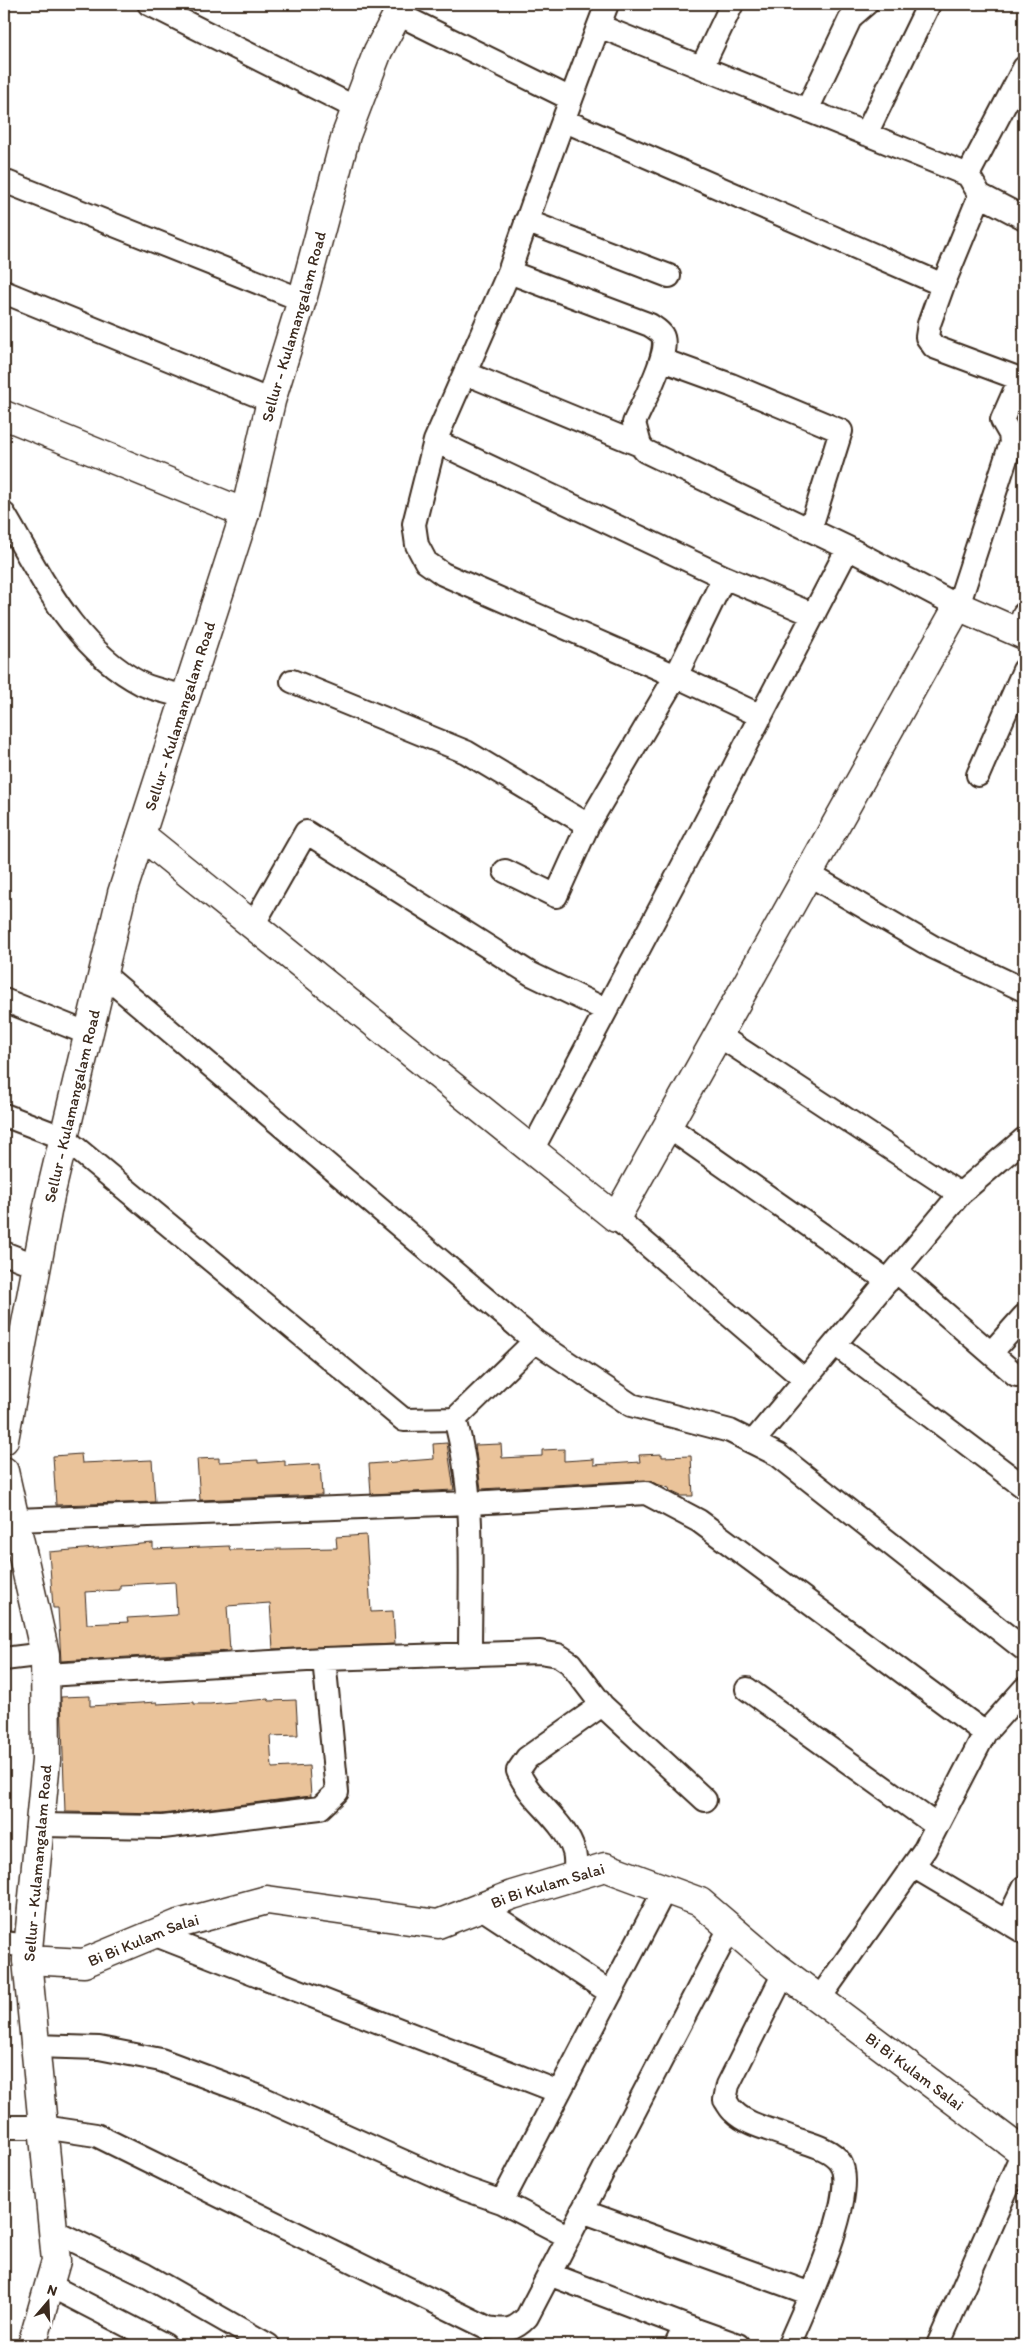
<svg xmlns="http://www.w3.org/2000/svg" width="1028" height="2349" viewBox="0 0 1028 2349" font-family="Itim,sans-serif">
  <style>
    .building { fill: #eac39a; stroke: #3b2a1e; fill-rule: evenodd }
    .lines { fill: none; stroke-linecap: round; stroke-linejoin: round }
    .street-casing { stroke: #3b2a1e; stroke-width: 26 }
    .secondary-casing { stroke: #3b2a1e; stroke-width: 31 }
    .street { stroke: #fff; stroke-width: 22 }
    .secondary { stroke: #fff; stroke-width: 28 }
    .labels { text-anchor: middle; stroke-width: 4; stroke-linejoin: round; paint-order: stroke }
    .street-label { font-size: 16px; fill: #3b2a1e; stroke: #fff }
  </style>
  <rect width="100%" height="100%" fill="#fff"/>
  <filter id="ink" filterUnits="userSpaceOnUse"><feTurbulence type="fractalNoise" baseFrequency=".02" numOctaves="2"/><feDisplacementMap in="SourceGraphic" scale="10" xChannelSelector="R" yChannelSelector="G"/><feConvolveMatrix kernelMatrix="1 2 1 2 8 2 1 2 1" color-interpolation-filters="sRGB"/></filter>
  <g filter="url(#ink)">
    <path class="building" d="M447,1443L454,1490L371,1494L369,1464L434,1459L433,1444Z
      M501,1444L502,1458L542,1456V1450L564,1449V1461L594,1459V1465L640,1462L639,1455L662,1454V1457L691,1456L693,1496H681L670,1491L669,1488L645,1480L481,1489L475,1445Z
      M81,1454L82,1463L152,1460L155,1502L56,1505L53,1456Z
      M219,1458V1462L258,1460V1463L285,1461V1466L320,1464L322,1495L200,1500L197,1459Z
      M366,1535L371,1612L393,1611L395,1644L273,1649L270,1603L227,1606L230,1651L61,1661L58,1608H53L49,1552L153,1543V1549L229,1546L230,1550L337,1548L336,1537ZM175,1582L177,1615L127,1618L128,1622L87,1624L85,1592L120,1590V1585Z
      M90,1696V1706L157,1702V1704L194,1702V1704H210L268,1699L269,1701L296,1700L298,1735L270,1736L272,1768L309,1766L311,1796L162,1814L65,1812L61,1697Z"/>
    <g class="lines">
      <defs>
        <path id="street" d="M149,4L356,108
          M398,14L571,99
          M599,26L968,175
          M702,67L732,4
          M807,110L851,17L866,4
          M563,120L943,285L929,324L927,337L934,347L1020,379L1002,420L1010,434L1011,443L958,606L848,548L645,451L640,445L634,423C641,406 672,350 662,335C660,331 654,328 650,325L509,272C540,182 573,93 607,4
          M866,134L929,4
          M4,181L302,300
          M980,195L1024,218
          M526,221L669,276
          M509,272L435,441L724,577L814,615
          M943,285L980,195L968,175L1024,68
          M4,292L271,401
          M662,360L731,385L841,431L810,530
          M465,373L640,445
          M435,441L414,524L417,545L426,562L443,574L676,676L761,716
          M4,514C41,576 74,649 142,684C155,690 172,693 186,697
          M1017,632L1024,614
          M292,681L466,752L588,825L676,676L724,577
          M978,775L1024,670
          M505,871L556,896L588,825
          M808,874L933,947L1024,990
          M253,925L306,832L531,974L606,1010
          M103,974L535,1341L631,1405L730,1431L778,1455L1024,1649
          M4,1000L89,1034
          M718,1035L960,1194L753,1442
          M4,1115L64,1138L404,1420L455,1419L535,1341
          M667,1126L888,1281
          M532,1150L688,856L848,548
          M960,1194L1024,1139
          M616,1218L805,1380
          M4,1253L37,1266
          M896,1271L1016,1375
          M835,1344L1024,1487
          M991,1353L1024,1316
          M455,1419C476,1494 470,1575 470,1653
          M16,1520L470,1503L646,1493L699,1521L985,1733L925,1849L819,1999
          M4,1659L45,1654
          M46,1675L324,1659L540,1652L558,1655L570,1663L602,1705L527,1758L518,1771C530,1801 565,1820 574,1852C576,1859 575,1868 575,1876
          M747,1689L937,1826
          M602,1705L705,1800
          M985,1733L1024,1689
          M40,1825L163,1827L320,1808L337,1792L324,1659
          M913,1866L1024,1932
          M480,1907L611,1993
          M1007,1922L1024,1887
          M153,1934L559,2092
          M4,1943L28,1946
          M784,1973L728,2085L725,2100C728,2104 730,2109 734,2112C747,2125 773,2130 790,2137C805,2143 830,2147 840,2162C860,2194 803,2311 789,2345
          M35,2046L99,2048L161,2060L260,2097L465,2189L502,2202L665,1889
          M4,2127H43L96,2135L488,2328C506,2331 514,2331 527,2317L730,1928
          M502,2202L569,2237
          M582,2211L811,2294
          M54,2231L145,2275L268,2345
          M549,2274L685,2326L676,2345
          M49,2285L165,2345
          M685,2326L738,2345
          M938,2345L1023,2152"/>
        <g id="secondary">
          <path d="M4,415L245,513"/>
          <path d="M141,835L616,1218L958,606L1024,635"/>
          <path id="s1" d="M4,1440L50,1196L122,893L245,513L271,401L302,300L346,135L378,51L403,4"/>
          <path d="M4,1471L45,1654L46,1760L27,1960L56,2261L32,2345"/>
          <path id="s2" d="M27,1960L84,1963L178,1924L267,1900L438,1924L512,1895L605,1867L700,1902L774,1965L1024,2153"/>
        </g>
      </defs>
      <use href="#street" class="street-casing"/>
      <use href="#secondary" class="secondary-casing"/>
      <use href="#street" class="street"/>
      <use href="#secondary" class="secondary"/>
    </g>
  </g>
  <g class="labels">
    <g class="street-label">
      <text dy="6" stroke="none"><textPath href="#s1" startOffset="1152">Sellur - Kulamangalam Road</textPath></text>
      <text dy="6" stroke="none"><textPath href="#s1" startOffset="746">Sellur - Kulamangalam Road</textPath></text>
      <text dy="6" stroke="none"><textPath href="#s1" startOffset="341">Sellur - Kulamangalam Road</textPath></text>
      <text transform="translate(37 1863) rotate(-85)" y="6">Sellur - Kulamangalam Road</text>
      <text dy="6" stroke="none"><textPath href="#s2" startOffset="540">Bi Bi Kulam Salai</textPath></text>
      <text dy="6" stroke="none"><textPath href="#s2" startOffset="121">Bi Bi Kulam Salai</textPath></text>
      <text dy="6" stroke="none"><textPath href="#s2" startOffset="975">Bi Bi Kulam Salai</textPath></text>
    </g>
  </g>
  <rect width="1028" height="2349" fill="none" stroke="#fff" stroke-width="20"/>
  <rect x="10" y="10" width="1008" height="2329" fill="none" stroke="#3b2a1e" stroke-width="2" filter="url(#ink)"/>
  <g transform="translate(48 2302) rotate(19)" stroke="#ffffff" stroke-width="4" paint-order="stroke">
  <path d="M0-4L9 19L0 12L-9 19Z" fill="#3b2a1e"/>
  <text y="-8" font-size="14" font-weight="bold" text-anchor="middle" fill="#3b2a1e">N</text>
  </g>
</svg>
